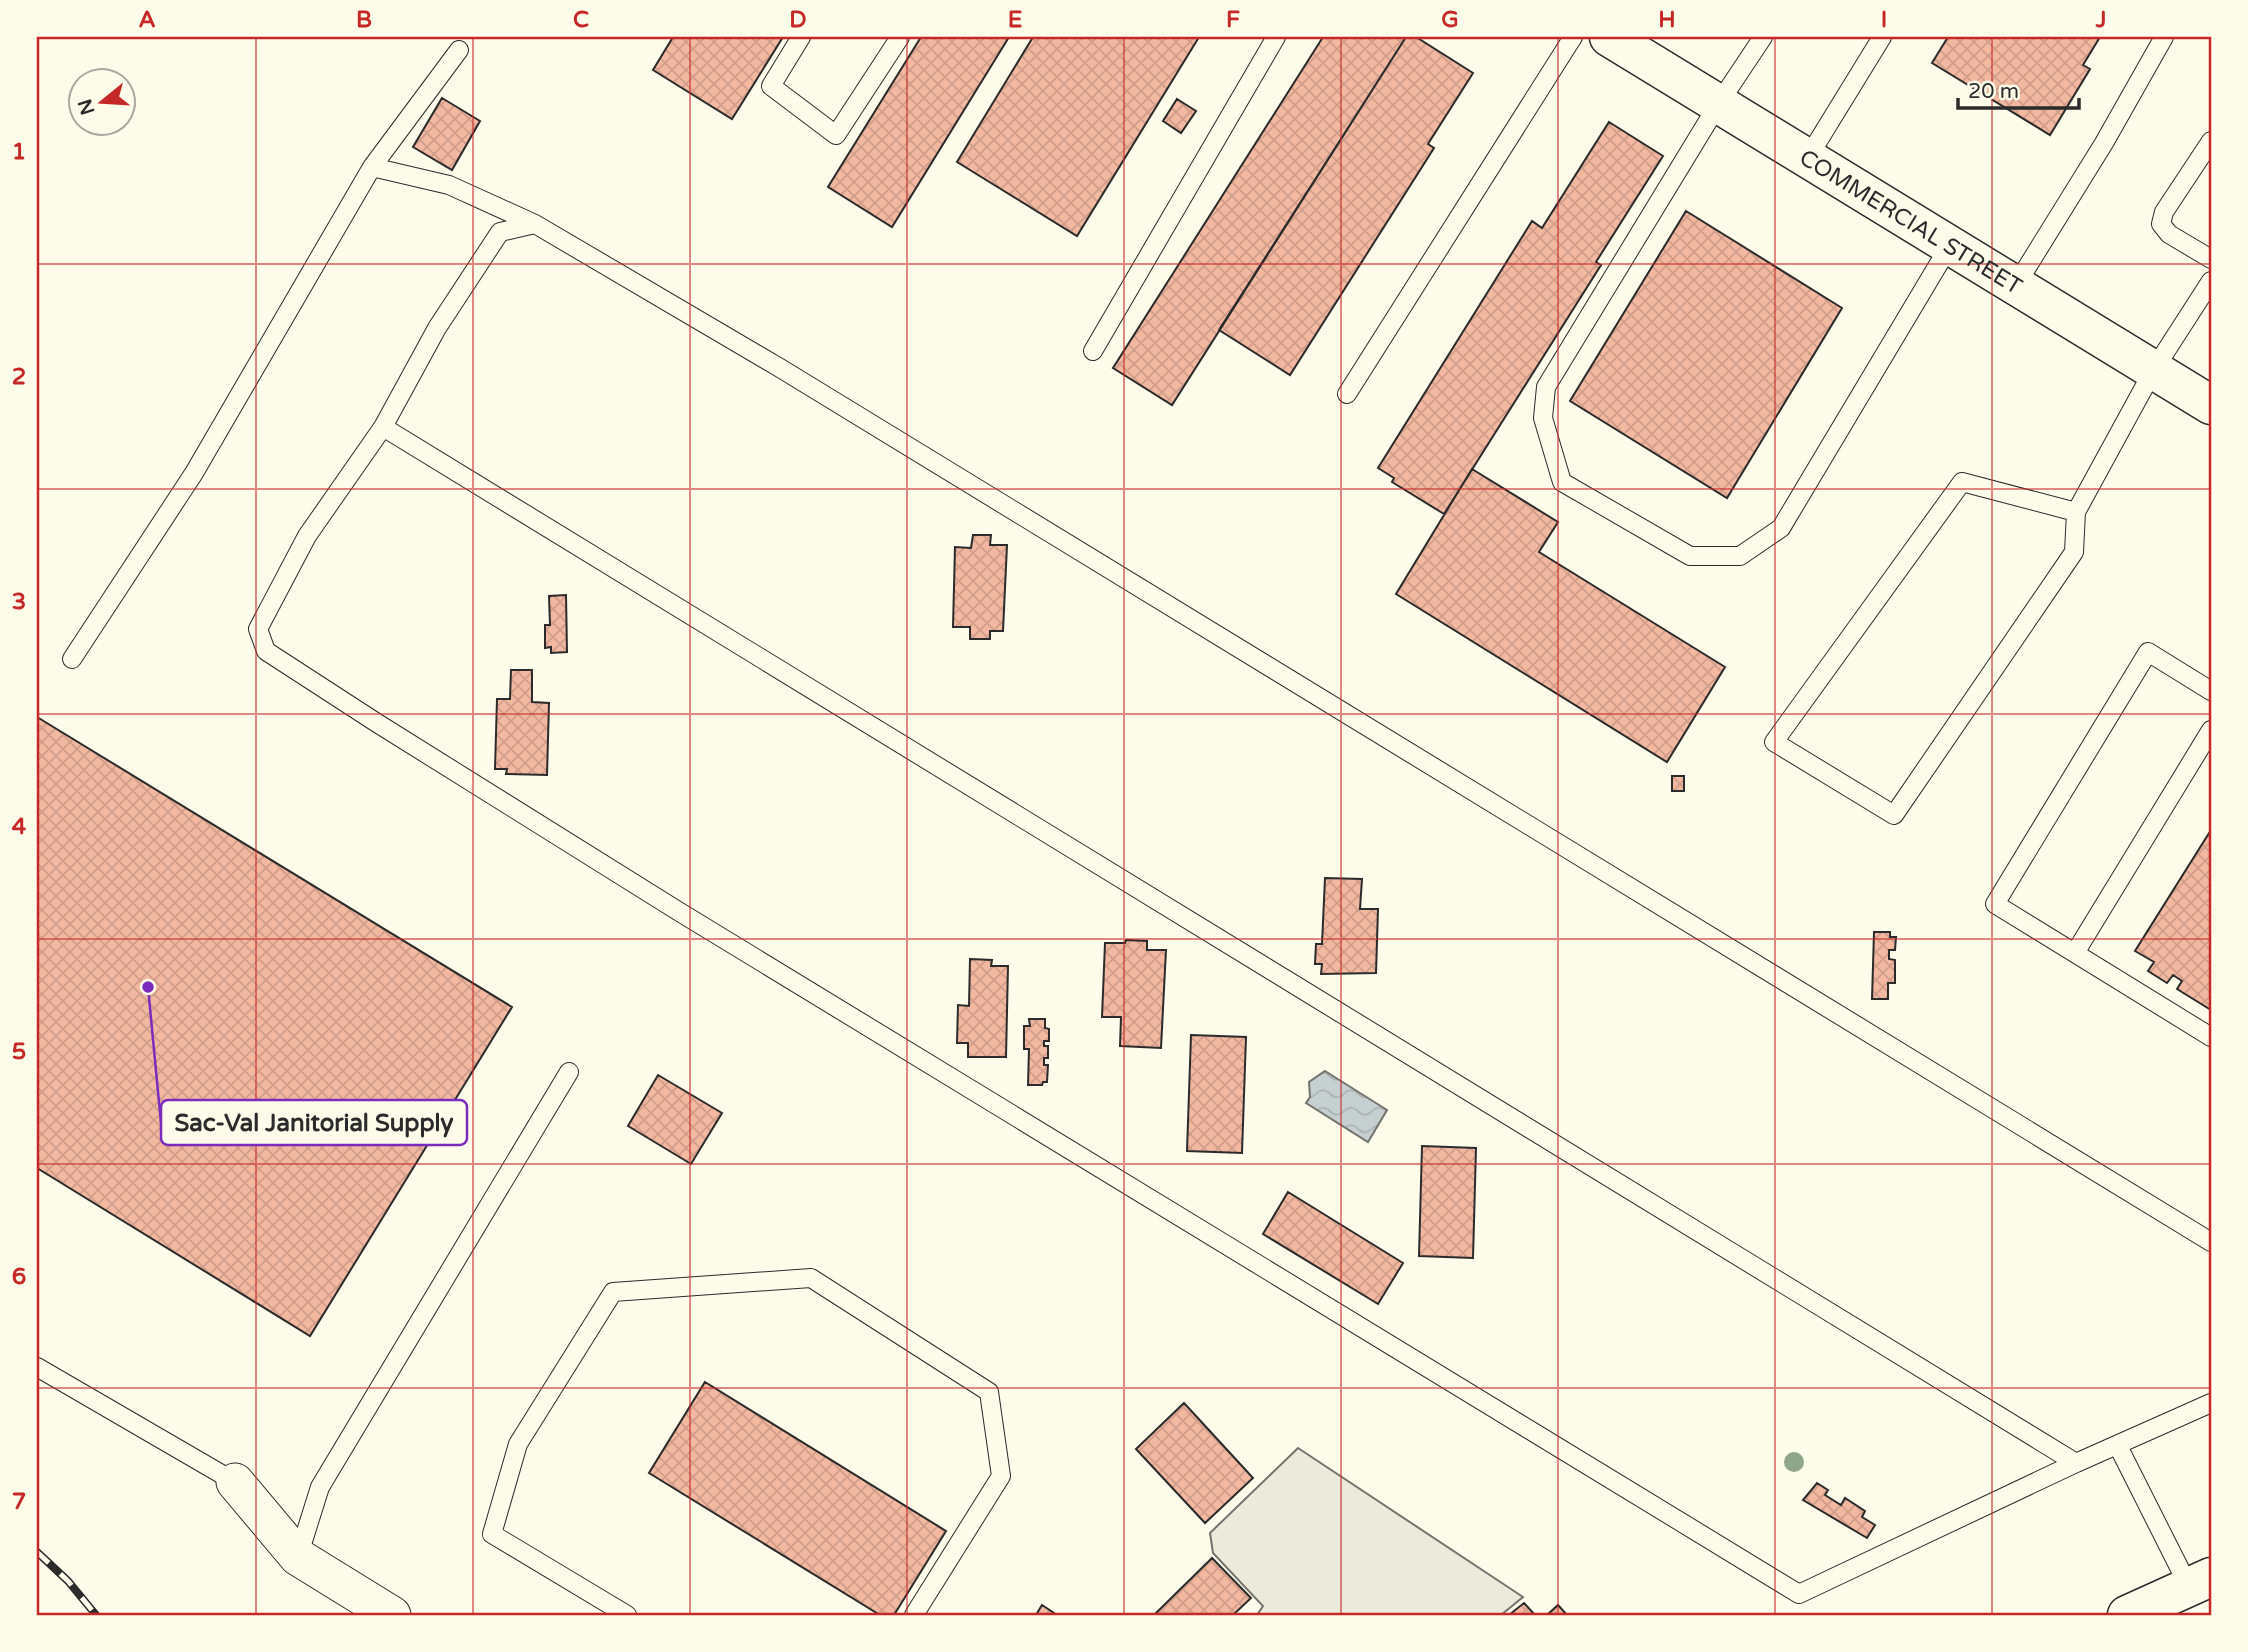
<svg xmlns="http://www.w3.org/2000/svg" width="2248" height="1652" viewBox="0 0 2248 1652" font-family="'Varela Round',sans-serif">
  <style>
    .parking { fill: #eceadb; stroke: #74746e; stroke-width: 2 }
    .water { fill: url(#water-waves); stroke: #74746e; stroke-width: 2 }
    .building { fill: url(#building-cross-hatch); stroke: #2b2b2b; stroke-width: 2 }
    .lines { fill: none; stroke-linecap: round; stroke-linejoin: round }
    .service-casing { stroke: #2b2b2b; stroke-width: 20 }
    .minor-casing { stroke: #2b2b2b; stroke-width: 39 }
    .secondary-casing { stroke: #2b2b2b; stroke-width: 41 }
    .primary-casing { stroke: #2b2b2b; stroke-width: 41 }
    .service { stroke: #fdfbea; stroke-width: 18 }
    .minor { stroke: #fdfbea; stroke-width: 37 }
    .secondary { stroke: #fdfbea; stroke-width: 38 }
    .primary { stroke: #fdfbea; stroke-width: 38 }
    .rail-casing { stroke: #2b2b2b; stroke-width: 8 }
    .rail { stroke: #fdfbea; stroke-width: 5; stroke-dasharray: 16; stroke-linecap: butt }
    .tree { fill: #8ea78a }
    .grid { fill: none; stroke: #c62828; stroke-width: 2; stroke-opacity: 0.55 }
    .labels { text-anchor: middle; stroke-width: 5; stroke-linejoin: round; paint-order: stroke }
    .street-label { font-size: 23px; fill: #2b2b2b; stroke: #fdfbea }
    .leader { fill: none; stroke: #7b2cbf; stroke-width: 2.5 }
    .callout-dot { fill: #7b2cbf; stroke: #fdfbea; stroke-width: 2.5 }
    .callout { fill: #fdfbea; stroke: #7b2cbf; stroke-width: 2.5 }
    .callout-label { font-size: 24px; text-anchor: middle; font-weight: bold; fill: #2b2b2b }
    .neatline { fill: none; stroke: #c62828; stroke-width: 2.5 }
    .grid-label { font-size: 23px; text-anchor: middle; font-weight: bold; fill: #c62828 }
  </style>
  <defs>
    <pattern id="water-waves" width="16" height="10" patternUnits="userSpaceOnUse" patternTransform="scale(1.75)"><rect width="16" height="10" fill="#c7d0d0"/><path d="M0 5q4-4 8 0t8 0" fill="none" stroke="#abb3b3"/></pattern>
    <pattern id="building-cross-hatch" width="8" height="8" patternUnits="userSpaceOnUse" patternTransform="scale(1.75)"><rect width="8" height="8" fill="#f2b8a0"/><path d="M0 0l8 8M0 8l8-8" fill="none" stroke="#d09e8a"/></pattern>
  </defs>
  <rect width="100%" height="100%" fill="#fdfbea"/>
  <path class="parking" d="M1298,1448L1523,1597L1501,1615H1257L1263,1606L1213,1553L1210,1533Z"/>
  <path class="water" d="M1325,1071L1387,1110L1368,1142L1306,1103L1310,1097L1309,1082Z"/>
  <path class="building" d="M673,37H783L732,119L653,70Z
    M921,37H1009L892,227L828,187Z
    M1033,37H1199L1077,236L957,162Z
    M1323,37H1406L1172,405L1113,368Z
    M1406,37H1416L1473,73L1428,144L1434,148L1290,375L1219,330Z
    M1948,37H2100L2083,65L2090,69L2050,135L1932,63Z
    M442,98L480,121L452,170L413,147Z
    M1177,99L1196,111L1181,133L1163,121Z
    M1609,122L1663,156L1596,262L1601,265L1444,514L1392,482L1394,478L1378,468L1532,221L1542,228Z
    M1686,211L1842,308L1727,498L1570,401Z
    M1472,469L1558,522L1539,552L1725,667L1667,762L1396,594Z
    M973,535H991L990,545H1007L1003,631H990V639H970V627H953L955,547L971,548Z
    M566,595L567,652L551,653V647L545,648V625H550L549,596Z
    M511,670H532V702L549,703L547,775L506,774L507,769H495L497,699H510Z
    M37,717L512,1007L310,1336L37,1168Z
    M1672,776H1684V791H1672Z
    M2211,830V1010L2177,989L2182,981L2173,975L2167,983L2148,971L2154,962L2135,951Z
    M1325,878L1362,879L1360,909H1378L1376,973L1321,974L1322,964H1315L1316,944H1322Z
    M1874,932H1890V937H1896L1895,950H1889V959L1895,960V983H1888V999H1872Z
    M1126,940L1147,941V950H1166L1161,1048L1120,1046L1121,1017H1102L1105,943H1125Z
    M970,959L992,960L991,966H1008L1006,1057H968V1043H957L958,1005L969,1006Z
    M1029,1019H1045V1028L1049,1029V1041H1044V1046H1048V1058H1044V1065H1048L1047,1082H1043L1042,1085H1028L1029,1049H1024V1026H1030Z
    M1191,1035L1246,1037L1242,1153L1187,1151Z
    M658,1075L722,1113L691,1164L628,1126Z
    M1422,1146L1476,1148L1473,1258L1419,1256Z
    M1288,1192L1403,1263L1378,1304L1263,1234Z
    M705,1382L946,1531L894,1615H880L649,1473Z
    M1184,1403L1253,1478L1205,1523L1136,1449Z
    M1817,1483L1828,1490L1825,1495L1841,1505L1845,1498L1865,1511L1862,1517L1875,1525L1867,1538L1803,1500Z
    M1212,1558L1251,1598L1233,1615H1154Z
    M1524,1603L1535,1615H1509Z
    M1042,1605L1057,1615H1036Z
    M1558,1605L1567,1615H1547Z"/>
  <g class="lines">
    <defs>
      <path id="service" d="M801,37L771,86L836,135L900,37
        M1763,37L1719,103L1546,387L1543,418L1562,482L1690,556H1740L1781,528L1950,245
        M2211,141L2164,212L2161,224L2169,234L2211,259
        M1807,159L1882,37
        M372,167L459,50
        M2016,285L2104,143L2164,37
        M1093,351L1276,37
        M1347,394L1573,37
        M383,427L2076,1463
        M2076,512L1962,482L1774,742L1894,815L2074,552L2076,512L2153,371L2211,281
        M72,659L194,473L372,167L449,185L535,224
        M2211,691L2148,652L1995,904L2211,1037
        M2075,953L2211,730
        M2211,1242L780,368L535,224L500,232L437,328L383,427L307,536L258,629L266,651L377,723L678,911L1799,1594L2076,1463L2211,1403
        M37,1367L235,1482
        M2118,1446L2189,1587
        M298,1557L320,1487L569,1072
        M627,1615L492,1534L518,1444L613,1292L811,1278L989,1392L1001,1476L914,1615"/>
      <path id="minor" d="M235,1482L298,1557L392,1615"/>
      <g id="secondary">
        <path id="s1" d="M1609,37L2211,405"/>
      </g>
      <path id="primary" d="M2127,1615L2211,1577"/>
    </defs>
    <use href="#service" class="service-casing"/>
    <use href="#minor" class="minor-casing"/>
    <use href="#secondary" class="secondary-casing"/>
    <use href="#primary" class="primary-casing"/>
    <use href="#service" class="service"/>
    <use href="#minor" class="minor"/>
    <use href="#secondary" class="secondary"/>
    <use href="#primary" class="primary"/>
    <defs>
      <path id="rail" d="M37,1552L68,1581L96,1615"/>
    </defs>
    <use href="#rail" class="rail-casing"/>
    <use href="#rail" class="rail"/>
  </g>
  <circle class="tree" cx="1794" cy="1462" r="10"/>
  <path class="grid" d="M256,37V1615M473,37V1615M690,37V1615M907,37V1615M1124,37V1615M1341,37V1615M1558,37V1615M1775,37V1615M1992,37V1615M37,264H2211M37,489H2211M37,714H2211M37,939H2211M37,1164H2211M37,1388H2211"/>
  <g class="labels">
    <g class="street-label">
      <text dy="8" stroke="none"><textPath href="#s1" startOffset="354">COMMERCIAL STREET</textPath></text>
    </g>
  </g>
  <path class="leader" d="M148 987L161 1123"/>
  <circle class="callout-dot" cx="148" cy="987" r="7"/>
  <rect class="callout" x="161" y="1100" width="306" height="45" rx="7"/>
  <g class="callout-label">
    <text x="314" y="1131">Sac-Val Janitorial Supply</text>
  </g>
  <rect width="2248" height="1652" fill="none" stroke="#fdfbea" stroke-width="77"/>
  <g transform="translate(102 102) rotate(252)"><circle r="33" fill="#fdfbea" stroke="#a9a89e" stroke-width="2"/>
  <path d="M0-5L12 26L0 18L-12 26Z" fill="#c62828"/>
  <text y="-10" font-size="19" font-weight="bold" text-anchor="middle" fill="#2b2b2b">N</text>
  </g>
  <path d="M1958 98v10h121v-10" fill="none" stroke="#2b2b2b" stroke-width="3.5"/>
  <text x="1968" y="98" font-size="21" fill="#2b2b2b" stroke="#fdfbea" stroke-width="5" paint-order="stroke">20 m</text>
  <rect x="38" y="38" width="2172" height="1576" class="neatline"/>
  <g class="grid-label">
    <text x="147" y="27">A</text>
    <text x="364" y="27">B</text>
    <text x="581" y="27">C</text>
    <text x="798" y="27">D</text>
    <text x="1015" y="27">E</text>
    <text x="1233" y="27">F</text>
    <text x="1450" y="27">G</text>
    <text x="1667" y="27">H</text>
    <text x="1884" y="27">I</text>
    <text x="2101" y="27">J</text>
    <text x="19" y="159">1</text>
    <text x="19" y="384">2</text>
    <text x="19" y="609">3</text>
    <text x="19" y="834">4</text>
    <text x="19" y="1059">5</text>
    <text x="19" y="1284">6</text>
    <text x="19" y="1509">7</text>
  </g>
</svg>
